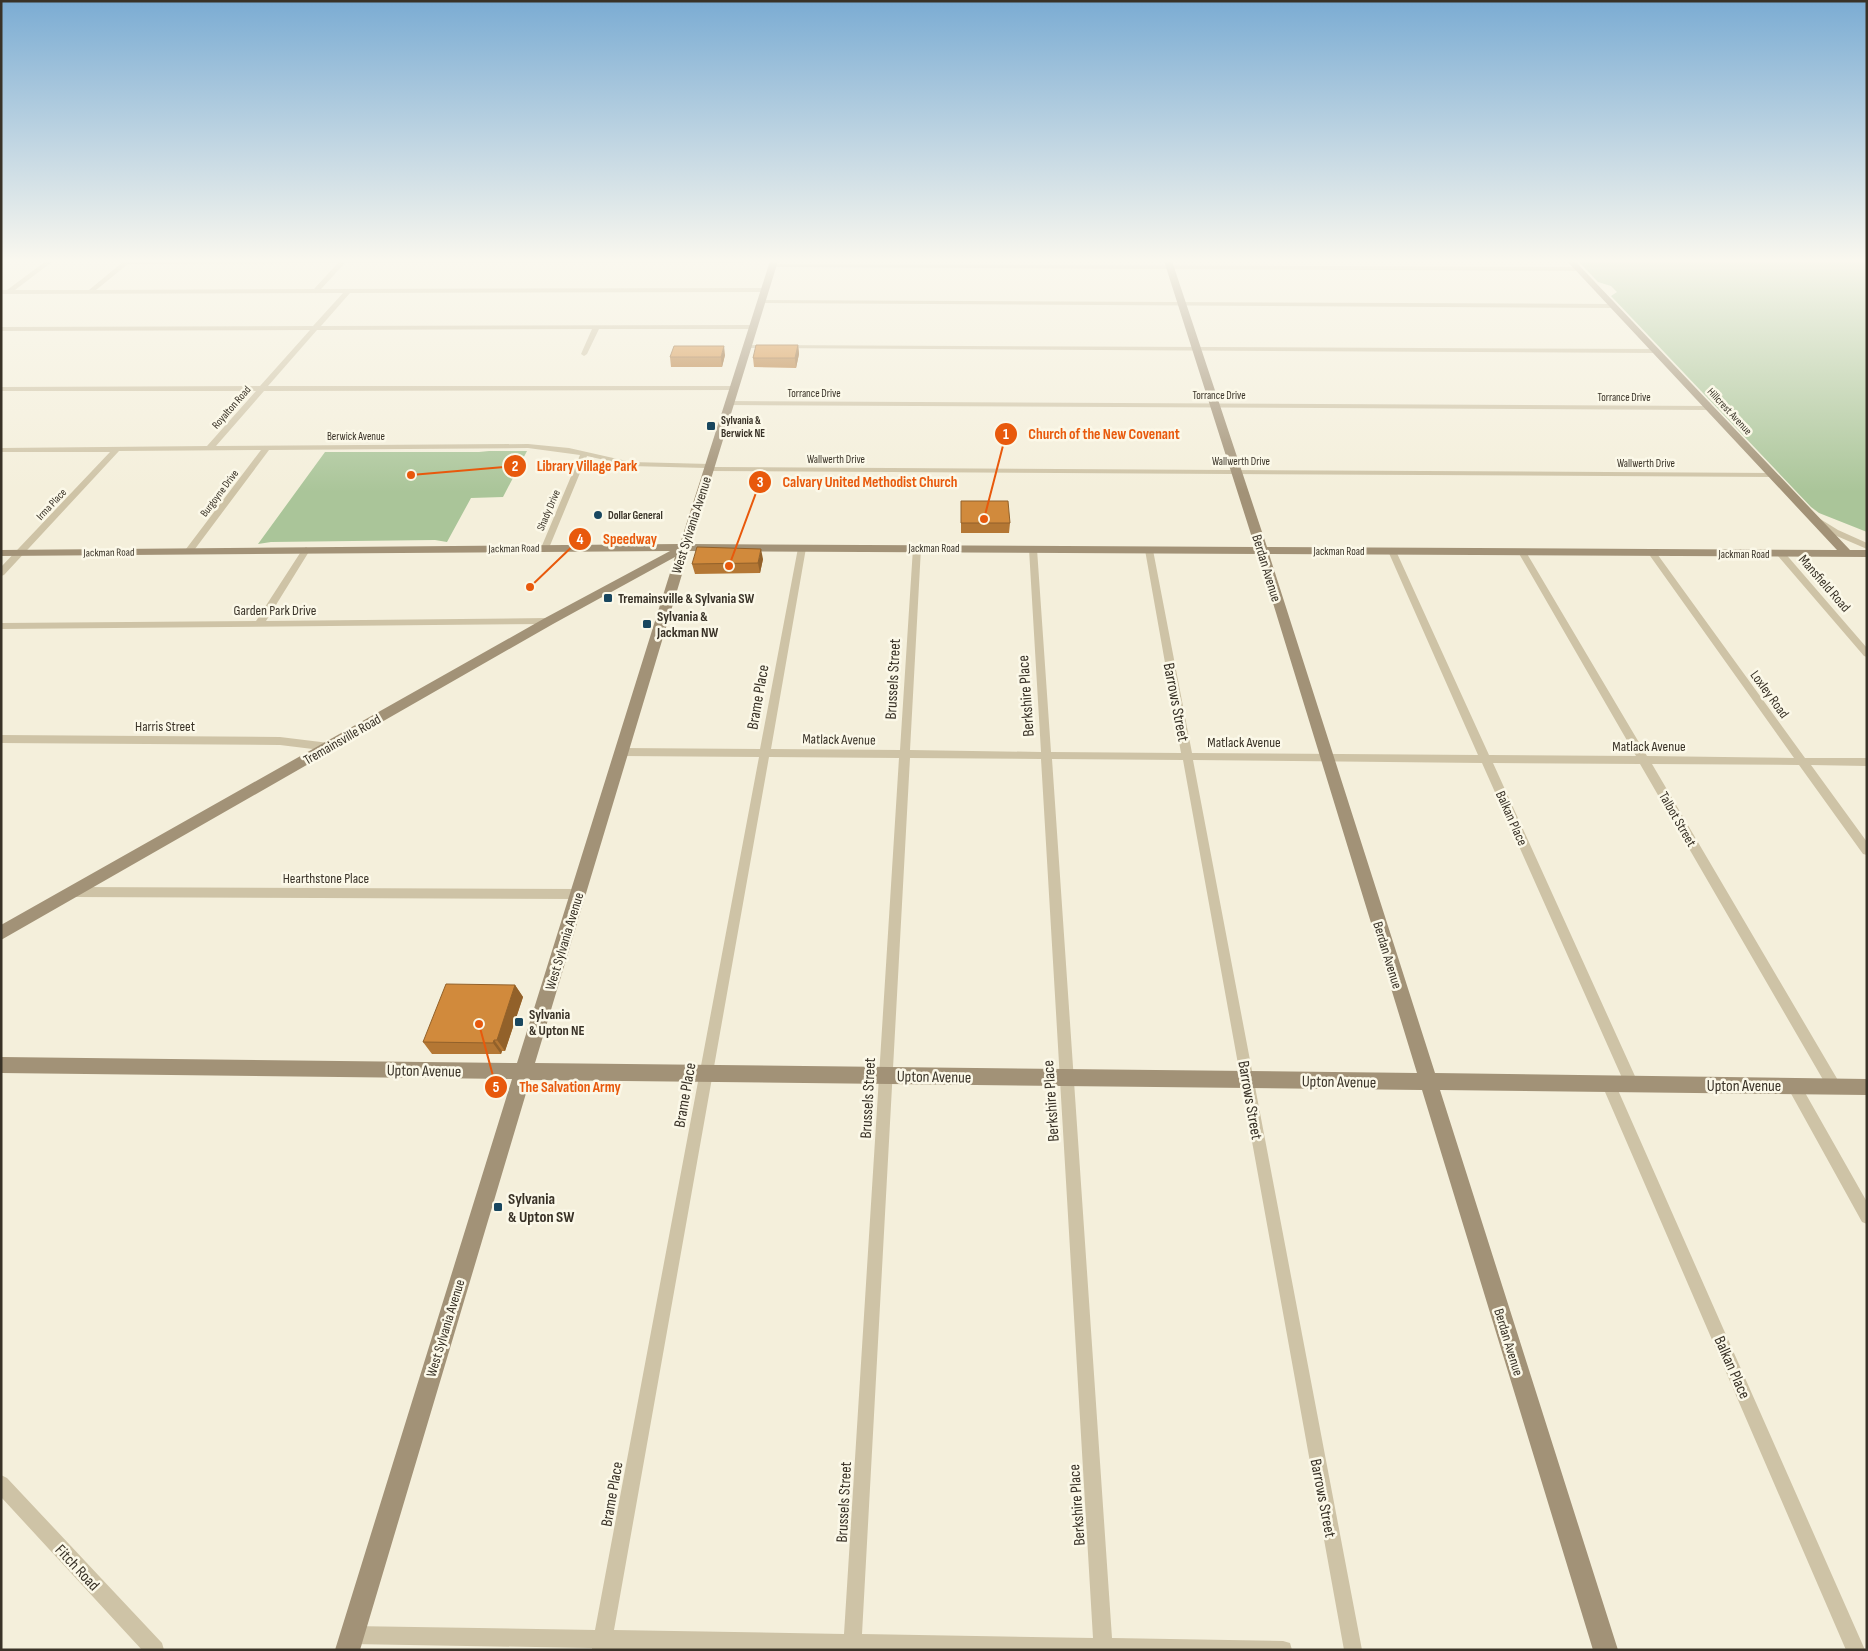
<svg xmlns="http://www.w3.org/2000/svg" width="1868" height="1651" viewBox="0 0 1868 1651" font-family="'Sofia Sans Condensed',sans-serif">
  <style>
    .green { fill: #aac599 }
    .lines { fill: none; stroke-linecap: round; stroke-linejoin: round }
    .street { fill: #cec3a6; fill-rule: evenodd }
    .secondary { fill: #a29277; fill-rule: evenodd }
    .wall { fill: #b47734 }
    .shaded-wall { fill: #92612a }
    .building { fill: #d18a3c; stroke: #92612a }
    .poi-dot { fill: #19475f; stroke: #fbf8e8; stroke-width: 2 }
    .labels { text-anchor: middle; stroke-width: 5; stroke-linejoin: round; paint-order: stroke }
    .far-street-label { font-size: 11px; fill: #393227; stroke: #fbf8e8 }
    .far-poi-label { font-size: 11px; font-weight: bold; fill: #393227; stroke: #fbf8e8; text-anchor: start }
    .street-label { font-size: 14px; fill: #393227; stroke: #fbf8e8 }
    .poi-label { font-size: 14px; font-weight: bold; fill: #393227; stroke: #fbf8e8; text-anchor: start }
    .near-street-label { font-size: 16px; fill: #393227; stroke: #fbf8e8 }
    .near-poi-label { font-size: 16px; font-weight: bold; fill: #393227; stroke: #fbf8e8; text-anchor: start }
    .leader { fill: none; stroke: #e8590c; stroke-width: 2 }
    .callout-dot { fill: #e8590c; stroke: #fbf8e8; stroke-width: 2 }
    .mark-label { font-size: 15px; text-anchor: middle; font-weight: bold; fill: #fff }
    .callout-label { font-size: 15px; text-anchor: middle; font-weight: bold; fill: #e8590c; stroke: #fbf8e8; stroke-width: 5; stroke-linejoin: round; paint-order: stroke }
  </style>
  <rect width="100%" height="100%" fill="#f4efdb"/>
  <path class="green" d="M1578,261H1867V532L1819,513L1811,507L1611,296L1617,292L1611,286L1598,282Z
    M489,451H527L503,497L471,498L447,542L435,540L271,542L258,544L325,452H479Z"/>
  <g class="lines">
    <path class="street" d="M46,261H53L15,290H89L124,261H745L742,263H345L321,289L765,288L768,290L765,292L350,293L321,326L753,325L756,327L753,329H599L587,354L584,356L581,354L592,329L317,330L268,386H734L738,388L734,390L264,391L216,446L528,444L569,448L631,462L710,464L714,467L1773,473L1777,475L1773,477L709,471L706,468L631,466L587,456L549,548L545,551L541,548L580,455L528,448L269,450L192,553L189,554L185,551L186,549L261,450L119,451L4,575L1,576V567L110,452H1V448L207,446L256,391H1V387L260,386L310,330L1,331V327L313,326L343,293L1,294V290H7ZM338,263L314,289L96,290L128,264Z
      M772,264L1578,267L1581,269L1578,271L770,267L769,266Z
      M761,300L1613,304L1616,306L1613,308L759,303V301Z
      M747,345L1656,349L1659,351L1656,353L745,348L744,347Z
      M726,401L1710,406L1714,408L1710,410L729,405L725,403Z
      M1817,517L1838,530L1867,543V549L1832,534L1814,522V518Z
      M802,545L806,548L771,749L900,750L913,548L917,545L921,548L910,750L1041,752L1029,549L1033,546L1037,549L1051,752L1181,753L1145,550L1149,547L1153,550L1192,753L1478,755L1388,551L1392,548L1396,551L1489,755L1636,756L1518,552L1522,549L1526,552L1647,756L1794,758L1648,553L1652,550L1655,551L1805,758H1867V766L1811,765L1867,842V855L1863,854L1799,765L1652,764L1839,1082L1841,1086L1839,1090L1834,1092L1829,1090L1640,764L1493,763L1639,1085L1637,1089L1632,1091L1627,1089L1482,763L1193,760L1362,1650H1344L1183,760L1052,759L1112,1638L1283,1641L1290,1643L1292,1650H592V1648L351,1644L344,1642L342,1635L344,1628L351,1626L595,1630L759,757L622,756L617,752L622,748L760,749L798,548ZM769,757L899,758L844,1634L614,1630ZM910,758L1041,759L1093,1638L862,1634Z
      M306,547L310,550L266,621L549,618L554,621L549,624L1,629V623L256,621L302,550Z
      M1781,551L1784,552L1867,648V657L1864,656L1778,556V552Z
      M1,735L280,737L329,743L334,747L329,751L280,745L1,743Z
      M74,887L578,889L582,891L584,894L582,897L578,899L74,897L70,895L68,892L70,889Z
      M1609,1079L1614,1081L1865,1650H1846L1602,1085L1604,1081Z
      M1794,1080L1799,1082L1867,1202V1224L1862,1222L1789,1090L1787,1086L1789,1082Z
      M1,1475L7,1478L162,1643L164,1650H142L1,1497Z"/>
    <path class="secondary" d="M770,261H778L691,544L1255,547L1164,261H1172L1267,547L1837,550L1567,261H1575L1850,550H1867V557L1269,554L1435,1073L1867,1079V1095L1440,1090L1618,1650H1593L1422,1090L530,1080L360,1650H335L512,1079L1,1073V1057L517,1063L675,557L553,624L1,940V925L545,618L670,551L1,556V550L680,544ZM689,551L1258,554L1417,1073L535,1063Z"/>
  </g>
  <path class="wall" d="M798,345L799,354L796,368L754,367L753,358Z
    M725,355L722,367H671L670,357Z
    M961,501L1010,523L1009,533H961Z
    M763,559L760,573L695,574L692,564Z
    M515,985L523,997L505,1051H502L501,1054H432L423,1042Z"/>
  <path class="shaded-wall" d="M798,345L799,354L796,368L795,358Z
    M724,346L725,355L722,367L721,357Z
    M761,549L763,559L760,573L758,563Z
    M515,985L523,997L505,1051L497,1040Z
    M494,1040L502,1051L501,1054L493,1043Z"/>
  <path class="building" d="M756,345H798L795,358H753Z
    M674,346H724L721,357H670Z
    M961,501H1008L1010,523H961Z
    M697,547L761,549L758,563L692,564Z
    M446,984L515,985L497,1040H494L493,1043L423,1042Z"/>
  <linearGradient id="sky" x2="0" y2="1"><stop stop-color="#7bacd3"/><stop offset="0.53" stop-color="#faf8ef"/><stop offset="1" stop-color="#faf8ef" stop-opacity="0"/></linearGradient>
  <rect width="1868" height="492" fill="url(#sky)"/>
  <g class="poi-dot">
    <rect x="706" y="421" width="10" height="10" rx="2.5"/>
    <circle cx="598" cy="515" r="5"/>
    <rect x="603" y="593" width="10" height="10" rx="2.5"/>
    <rect x="642" y="619" width="10" height="10" rx="2.5"/>
    <rect x="514" y="1017" width="10" height="10" rx="2.5"/>
    <rect x="493" y="1202" width="10" height="10" rx="2.5"/>
  </g>
  <g class="labels">
    <g class="far-street-label">
      <text x="814" y="397">Torrance Drive</text>
      <text x="1219" y="399">Torrance Drive</text>
      <text x="1624" y="401">Torrance Drive</text>
      <text transform="translate(231 407) rotate(-49)" y="4">Royalton Road</text>
      <text transform="translate(1730 411) rotate(47)" y="4">Hillcrest Avenue</text>
      <text x="356" y="440">Berwick Avenue</text>
      <text x="836" y="463">Wallwerth Drive</text>
      <text x="1241" y="465">Wallwerth Drive</text>
      <text x="1646" y="467">Wallwerth Drive</text>
      <text transform="translate(219 493) rotate(-53)" y="4">Burgoyne Drive</text>
      <text transform="translate(51 504) rotate(-47)" y="4">Irma Place</text>
      <text transform="translate(548 510) rotate(-67)" y="4">Shady Drive</text>
      <text transform="translate(514 548) rotate(-1)" y="4">Jackman Road</text>
      <text x="934" y="552">Jackman Road</text>
      <text x="1339" y="555">Jackman Road</text>
      <text transform="translate(109 552) rotate(-1)" y="4">Jackman Road</text>
      <text x="1744" y="558">Jackman Road</text>
    </g>
    <g class="far-poi-label">
      <text x="721" y="424">Sylvania &amp;<tspan x="721" dy="13">Berwick NE</tspan></text>
      <text x="608" y="519">Dollar General</text>
    </g>
    <g class="street-label">
      <text transform="translate(691 525) rotate(-72)" y="5">West Sylvania Avenue</text>
      <text transform="translate(1267 568) rotate(73)" y="5">Berdan Avenue</text>
      <text transform="translate(1825 583) rotate(49)" y="5">Mansfield Road</text>
      <text x="275" y="615">Garden Park Drive</text>
      <text transform="translate(1770 694) rotate(54)" y="5">Loxley Road</text>
      <text x="165" y="731">Harris Street</text>
      <text transform="translate(342 739) rotate(-30)" y="5">Tremainsville Road</text>
      <text transform="translate(839 739) rotate(1)" y="5">Matlack Avenue</text>
      <text x="1244" y="747">Matlack Avenue</text>
      <text x="1649" y="751">Matlack Avenue</text>
      <text transform="translate(1512 818) rotate(66)" y="5">Balkan Place</text>
      <text transform="translate(1678 819) rotate(60)" y="5">Talbot Street</text>
      <text x="326" y="883">Hearthstone Place</text>
      <text transform="translate(564 941) rotate(-73)" y="5">West Sylvania Avenue</text>
      <text transform="translate(1388 955) rotate(73)" y="5">Berdan Avenue</text>
      <text transform="translate(445 1328) rotate(-73)" y="5">West Sylvania Avenue</text>
      <text transform="translate(1509 1342) rotate(73)" y="5">Berdan Avenue</text>
    </g>
    <g class="poi-label">
      <text x="618" y="603">Tremainsville &amp; Sylvania SW</text>
      <text x="657" y="621">Sylvania &amp;<tspan x="657" dy="16">Jackman NW</tspan></text>
      <text x="529" y="1019">Sylvania<tspan x="529" dy="16">&amp; Upton NE</tspan></text>
    </g>
    <g class="near-street-label">
      <text transform="translate(892 679) rotate(-87)" y="6">Brussels Street</text>
      <text transform="translate(1025 696) rotate(-94)" y="6">Berkshire Place</text>
      <text transform="translate(757 697) rotate(-80)" y="6">Brame Place</text>
      <text transform="translate(1177 702) rotate(79)" y="6">Barrows Street</text>
      <text transform="translate(424 1070) rotate(1)" y="6">Upton Avenue</text>
      <text transform="translate(934 1076) rotate(1)" y="6">Upton Avenue</text>
      <text transform="translate(1339 1081) rotate(1)" y="6">Upton Avenue</text>
      <text x="1744" y="1091">Upton Avenue</text>
      <text transform="translate(684 1095) rotate(-80)" y="6">Brame Place</text>
      <text transform="translate(867 1098) rotate(-87)" y="6">Brussels Street</text>
      <text transform="translate(1251 1100) rotate(80)" y="6">Barrows Street</text>
      <text transform="translate(1050 1101) rotate(-94)" y="6">Berkshire Place</text>
      <text transform="translate(1733 1367) rotate(66)" y="6">Balkan Place</text>
      <text transform="translate(611 1494) rotate(-80)" y="6">Brame Place</text>
      <text transform="translate(1324 1498) rotate(79)" y="6">Barrows Street</text>
      <text transform="translate(843 1502) rotate(-87)" y="6">Brussels Street</text>
      <text transform="translate(1076 1505) rotate(-94)" y="6">Berkshire Place</text>
      <text transform="translate(78 1567) rotate(47)" y="6">Fitch Road</text>
    </g>
    <g class="near-poi-label">
      <text x="508" y="1204">Sylvania<tspan x="508" dy="18">&amp; Upton SW</tspan></text>
    </g>
  </g>
  <path class="leader" d="M984 519L1006 434M411 475L515 466M729 566L760 482M530 587L580 539M479 1024L496 1087"/>
  <g class="callout-dot">
    <circle cx="984" cy="519" r="5"/>
    <circle cx="411" cy="475" r="5"/>
    <circle cx="729" cy="566" r="5"/>
    <circle cx="530" cy="587" r="5"/>
    <circle cx="479" cy="1024" r="5"/>
    <circle cx="1006" cy="434" r="12"/>
    <circle cx="515" cy="466" r="12"/>
    <circle cx="760" cy="482" r="12"/>
    <circle cx="580" cy="539" r="12"/>
    <circle cx="496" cy="1087" r="12"/>
  </g>
  <g class="mark-label">
    <text x="1006" y="439">1</text>
    <text x="515" y="471">2</text>
    <text x="760" y="487">3</text>
    <text x="580" y="544">4</text>
    <text x="496" y="1092">5</text>
  </g>
  <g class="callout-label">
    <text x="1104" y="439">Church of the New Covenant</text>
    <text x="587" y="471">Library Village Park</text>
    <text x="870" y="487">Calvary United Methodist Church</text>
    <text x="630" y="544">Speedway</text>
    <text x="570" y="1092">The Salvation Army</text>
  </g>
  <rect width="1868" height="1651" fill="none" stroke="#393227" stroke-width="5"/>
</svg>
